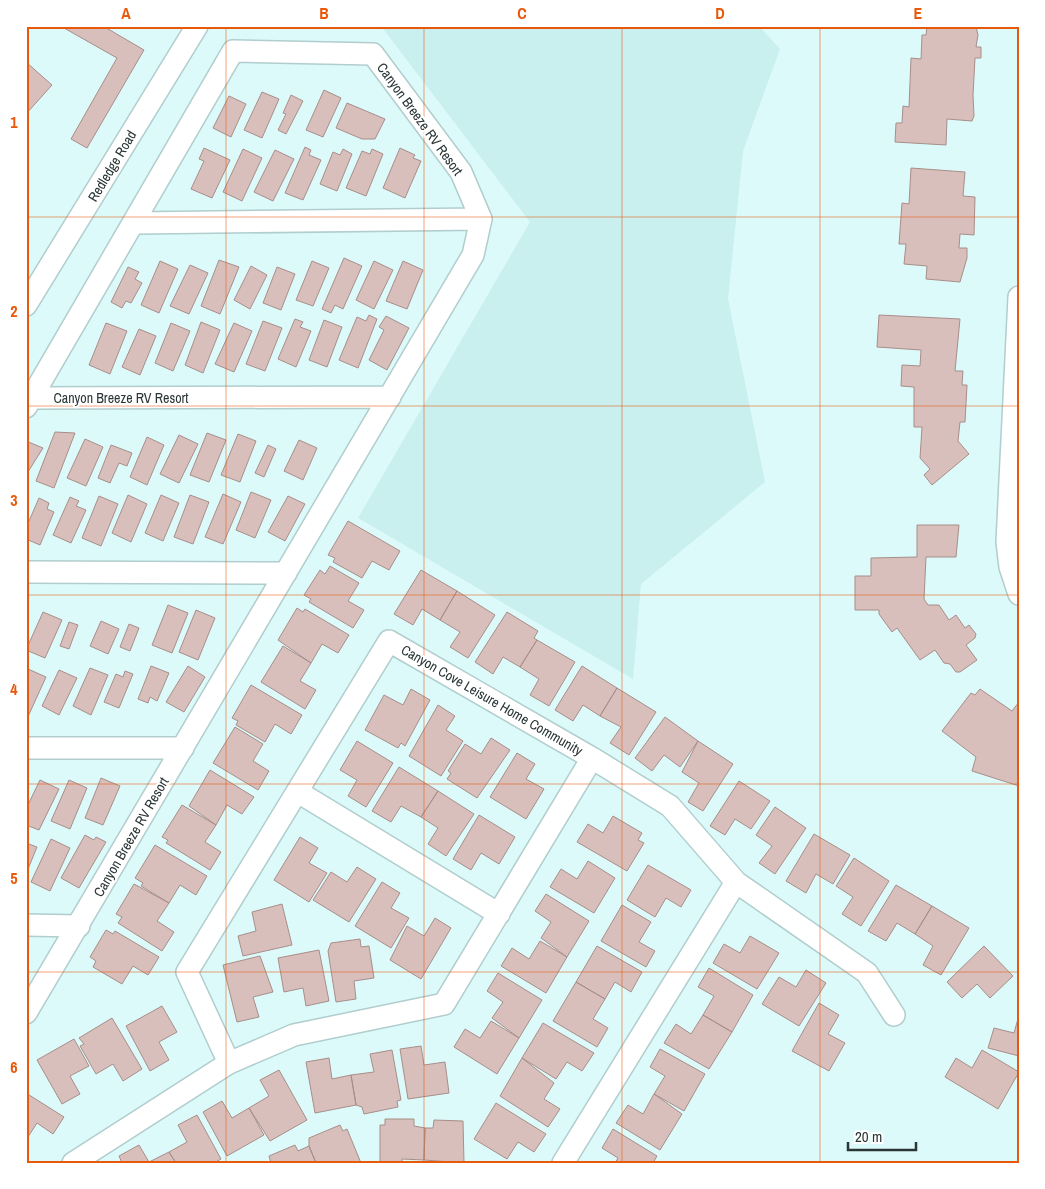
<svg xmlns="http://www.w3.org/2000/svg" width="1045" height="1189" viewBox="0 0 1045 1189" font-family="'Archivo Narrow',sans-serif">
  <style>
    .built { fill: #c9efef }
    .building { fill: #d9bfbb; stroke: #a78e8a }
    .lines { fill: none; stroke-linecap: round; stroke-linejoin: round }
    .minor-casing { stroke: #b1cdcd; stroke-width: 24 }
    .minor { stroke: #fff; stroke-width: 21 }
    .grid { fill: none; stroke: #e8590c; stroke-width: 1; stroke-opacity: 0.55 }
    .labels { text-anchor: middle; stroke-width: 4.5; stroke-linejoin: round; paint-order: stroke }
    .street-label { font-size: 14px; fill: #2a3535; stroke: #fff }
    .neatline { fill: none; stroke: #e8590c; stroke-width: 2 }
    .grid-label { font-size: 16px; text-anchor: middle; font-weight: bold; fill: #e8590c }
  </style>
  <rect width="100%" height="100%" fill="#ddfafa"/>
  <path class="built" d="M381,26H759L780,49L743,151L728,299L765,482L641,584L633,679L358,518L530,222Z"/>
  <path class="building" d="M65,26H103L144,50L87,148L71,139L117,58L64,28Z
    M927,26H976L978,35L976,47H981V58H975L973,95L974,116L972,121L947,119L946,145L895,142L896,123H902L903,106L909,107L911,58L921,59L922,35H926Z
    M26,62L52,85L26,114Z
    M324,90L341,98L323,137L306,130Z
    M262,92L279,99L262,138L244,130Z
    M291,95L303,101L286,134L278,130L286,114L283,113Z
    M229,96L246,104L231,137L213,128Z
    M347,103L385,119L375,139H362L336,128Z
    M305,147L311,150L309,155L321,160L303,200L285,193Z
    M204,148L230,160L212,198L191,189L204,161L199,159Z
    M400,148L415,155L413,158L421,161L405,198L383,188Z
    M243,149L262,158L242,201L223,192Z
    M343,149L352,154L337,191L320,184L333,152L340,155Z
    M372,149L383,154L366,196L346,188L362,151L370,154Z
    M275,150L294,159L273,201L254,192Z
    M911,168L965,172L963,196L975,197L974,235L960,234L959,248H967V258L960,282L926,279L927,266L904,264L906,244H899L902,203L909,204Z
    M344,258L362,266L343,309L335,305L331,313L322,309Z
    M219,260L239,267L220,314L201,306Z
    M160,261L178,269L159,313L141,305Z
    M312,261L329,268L313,306L296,300Z
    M374,261L393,270L374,309L356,300Z
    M403,261L423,270L407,309L386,301Z
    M190,265L208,273L189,314L170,306Z
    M251,266L267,275L250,309L234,300Z
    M128,267L139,272L135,279L142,283L131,303L126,301L122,308L111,302Z
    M277,267L295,274L281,310L263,303Z
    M369,315L377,319L358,368L339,360L357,317L366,321Z
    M879,315L960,319L955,371H963L962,385H967L965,422H960L958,441L969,454L932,485L924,475L930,469L920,458L922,427H914V387L901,386L902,365L920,366L921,350L877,347Z
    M386,316L409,328L387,370L369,360L384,330L379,327Z
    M295,319L303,322L300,327L311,331L296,367L278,359Z
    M324,320L342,327L327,367L309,360Z
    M263,321L282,328L265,371L246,364Z
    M201,322L220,330L203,373L185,365Z
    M106,323L127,331L110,374L89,365Z
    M171,323L190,331L173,371L155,363Z
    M234,323L252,331L234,372L215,364Z
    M139,329L156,336L140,375L122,367Z
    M55,432L75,433L54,488L36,481Z
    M207,433L226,440L209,482L190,475Z
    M238,434L256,441L240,482L221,475Z
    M179,435L198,444L179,483L160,474Z
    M147,437L164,445L147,485L130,477Z
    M85,439L103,447L86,486L67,478Z
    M299,440L317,448L303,480L284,471Z
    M26,441L43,448L26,475Z
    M111,445L132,453L127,466L119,463L110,483L98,478Z
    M268,445L276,449L264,477L255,473Z
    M251,492L271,500L255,538L236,530Z
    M223,494L241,502L223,544L205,537Z
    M128,495L147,504L131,542L112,533Z
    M161,495L179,503L163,541L145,533Z
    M190,495L209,502L193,544L174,537Z
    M99,496L118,504L101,546L82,538Z
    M288,496L305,504L285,541L268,532Z
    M70,497L79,501L76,506L86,510L71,543L53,535Z
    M39,498L49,503L47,509L54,512L40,545L26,539V528Z
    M348,521L400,551L389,570L372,561L362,578L333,562L335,558L328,555Z
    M917,525H959L956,557H926L924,599L928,605H939L949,620L956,615L965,628L969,625L976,634L975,638L966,645L977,660L960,672H956L950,664L944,663L935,650L920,660L897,628L892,632L879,614V610H855V576H871V558L917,557Z
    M330,566L359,583L348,601L364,610L353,628L309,602L311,599L304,595L320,570L325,574Z
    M421,570L457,591L440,620L422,609L413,625L394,614Z
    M457,591L495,615L468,658L450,647L460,632L440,620Z
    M168,605L188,613L172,653L152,645Z
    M297,608L303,612L305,609L349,635L338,653L322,644L311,663L278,640Z
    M196,610L215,618L198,660L179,652Z
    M43,612L62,620L45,658L26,650Z
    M507,612L538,631L534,638L537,640L520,667L503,657L493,674L475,662Z
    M101,621L119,629L108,654L90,646Z
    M69,622L78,625L69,649L60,646Z
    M129,624L139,628L130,651L120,647Z
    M537,640L575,662L549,706L530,695L539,679L520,667Z
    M283,646L311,663L300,681L316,690L305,709L261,682Z
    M151,666L169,673L157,701L150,697L148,703L138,699Z
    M188,666L205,677L184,712L166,702Z
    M582,666L617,688L600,716L583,705L573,721L555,710Z
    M90,668L108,675L91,715L73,706Z
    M28,669L46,677L26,721V672Z
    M59,670L77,678L59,715L42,706Z
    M125,671L133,674L119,708L104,702L116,674L123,677Z
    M251,685L302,715L291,734L275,724L265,742L236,725L238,721L232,718Z
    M617,688L656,712L629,755L610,743L621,727L600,716Z
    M411,689L430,700L405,746L401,743L398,748L365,730L384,695L403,705Z
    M980,689L1012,711L1019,702V786L972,771L976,757L942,731L971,693L975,695Z
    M438,705L455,716L446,730L463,741L441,776L409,756Z
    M665,717L698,741L680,767L664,755L652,771L635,758Z
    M235,727L263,744L253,761L269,771L258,790L213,763Z
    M491,738L510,750L477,798L447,779L451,773L448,771L465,744L481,754Z
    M357,741L393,763L366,807L348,796L357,780L340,770Z
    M698,741L733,764L703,811L688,802L699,783L682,772Z
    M517,753L535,764L526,779L544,789L526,819L490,797Z
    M399,767L438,791L421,817L401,806L391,822L372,811Z
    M210,770L254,797L242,814L227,805L216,825L189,806Z
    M101,778L120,786L103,825L85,818Z
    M40,780L59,789L39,830L26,825V809Z
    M69,780L87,788L70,829L51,821Z
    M739,781L770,801L751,829L735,819L725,835L710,826Z
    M438,791L474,814L446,856L428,844L438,828L421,817Z
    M182,805L216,825L205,842L221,852L210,870L166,843L168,840L162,837Z
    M775,807L806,828L775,874L759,863L772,846L756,835Z
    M479,815L515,837L499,864L481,853L471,870L453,859Z
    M613,816L642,833L638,840L644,843L627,871L577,842L588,824L603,833Z
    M814,834L850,855L833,884L816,874L806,893L786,881Z
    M85,835L94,840L96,837L106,842L79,888L61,878Z
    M300,837L318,848L309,863L327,873L309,902L274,880Z
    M51,839L70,848L50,891L31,882Z
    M26,843L37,847L26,874Z
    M155,845L207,876L196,895L180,885L169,903L141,886L143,883L135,878Z
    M854,858L889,881L861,926L842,914L853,897L836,886Z
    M588,861L615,878L594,913L550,887L561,869L577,879Z
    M648,865L691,890L681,907L666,898L655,917L627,900Z
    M357,867L376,879L349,922L313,900L331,872L347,882Z
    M382,882L400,893L391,908L409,918L391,948L355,926Z
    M134,884L169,903L157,921L174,932L162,951L118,923L122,917L116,914Z
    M896,885L932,906L915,934L897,923L886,941L868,931Z
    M546,894L589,921L567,957L541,938L551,922L535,911Z
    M282,904L292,945L243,956L238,936L256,931L252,912Z
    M622,905L651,922L639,942L655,951L646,967L601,941Z
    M932,906L969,928L941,975L923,965L933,946L915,934Z
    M435,918L451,928L421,979L390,960L407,926L424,936Z
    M106,930L113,934L115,931L159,957L148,975L133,966L122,984L93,967L96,961L90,957Z
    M750,936L779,953L757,989L713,963L724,944L740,953Z
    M360,939L361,947L369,946L374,978L354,981L356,999L336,1002L328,951L331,943Z
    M540,941L567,957L546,993L501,966L512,948L529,959Z
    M597,946L642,972L631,992L615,982L605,999L576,982Z
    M984,946L1013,976L990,998L977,984L962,998L947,982Z
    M319,950L329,1001L306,1006L303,988L284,992L278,958Z
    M260,956L273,992L253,997L259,1017L237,1022L223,965Z
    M709,968L753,995L732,1032L703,1015L714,996L698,987Z
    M806,970L826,983L799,1026L762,1004L779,977L796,987Z
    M498,973L542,1000L519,1038L492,1018L503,1002L487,991Z
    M576,982L605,999L593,1019L608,1028L597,1047L553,1021Z
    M819,1003L839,1015L828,1034L845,1043L829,1071L792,1051Z
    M162,1006L177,1032L159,1042L169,1060L150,1071L126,1026Z
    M703,1015L732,1032L709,1069L664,1043L676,1024L691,1034Z
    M1019,1015V1056L988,1048L994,1028L1014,1033Z
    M112,1018L142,1069L123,1081L113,1064L96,1074L80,1046L84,1044L79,1038Z
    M491,1021L519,1038L497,1074L454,1047L465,1029L480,1038Z
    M543,1023L594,1053L582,1071L567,1062L556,1079L522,1058Z
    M74,1039L89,1066L70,1076L80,1094L62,1104L37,1060Z
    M421,1046L424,1065L445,1062L449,1093L408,1099L400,1049Z
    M660,1049L705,1074L684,1111L654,1094L665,1076L650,1067Z
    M392,1050L401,1100L397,1101L398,1107L364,1114L362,1107L356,1105L351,1075L374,1072L370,1054Z
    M982,1050L1019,1072L998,1109L945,1077L956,1058L972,1068Z
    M329,1058L332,1079L351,1075L356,1105L315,1113L306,1062Z
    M522,1058L554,1083L544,1099L560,1109L548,1127L500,1096Z
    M279,1070L307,1120L270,1141L249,1108L269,1096L260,1080Z
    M26,1093L64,1117L53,1134L37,1123L26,1140Z
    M654,1094L682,1114L660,1150L616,1123L628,1105L643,1114Z
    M222,1101L232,1118L249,1108L264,1135L227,1156L203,1112Z
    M496,1103L546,1134L534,1152L518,1142L507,1159L474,1139Z
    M197,1115L221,1159L214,1163H176L169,1152L187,1142L178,1125Z
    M385,1119H414V1126L425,1128L424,1160L402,1159V1163H380V1125H385Z
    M434,1120L463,1121L464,1163L424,1160L425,1128H433Z
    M340,1125L343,1131L347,1129L361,1163H316L309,1146V1138Z
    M613,1129L657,1156L653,1163H615L618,1158L602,1148Z
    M139,1145L149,1162L169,1152L176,1163H122L119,1156Z
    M295,1145L298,1151L309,1146L316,1163H271L269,1156Z"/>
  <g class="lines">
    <defs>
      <path id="minor" d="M135,223L481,219
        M1019,297L1007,542L1010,567L1019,594
        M26,305L197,26
        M31,398L390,397
        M26,407L233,51L373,54L461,172L481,219L473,255L26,1013
        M26,572L286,573
        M26,748H183
        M298,792L499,914
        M26,925L79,926
        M229,1063L187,972L389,641L592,758L670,806L736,882L867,973L894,1015
        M73,1163L229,1063L294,1035L444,1004L592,758
        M563,1163L736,882"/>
    </defs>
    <use href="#minor" class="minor-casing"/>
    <use href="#minor" class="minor"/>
  </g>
  <path class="grid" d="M226,26V1163M424,26V1163M622,26V1163M820,26V1163M26,217H1019M26,406H1019M26,595H1019M26,784H1019M26,972H1019"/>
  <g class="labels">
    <g class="street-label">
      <text transform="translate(420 119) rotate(54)" y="5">Canyon Breeze RV Resort</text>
      <text transform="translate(112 166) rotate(-59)" y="5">Redledge Road</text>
      <text x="121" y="403">Canyon Breeze RV Resort</text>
      <text transform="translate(492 700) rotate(30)" y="5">Canyon Cove Leisure Home Community</text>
      <text transform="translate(131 837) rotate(-60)" y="5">Canyon Breeze RV Resort</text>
    </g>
  </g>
  <rect width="1045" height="1189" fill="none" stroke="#ffffff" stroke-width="55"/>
  <path d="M848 1142v8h68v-8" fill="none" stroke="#2a3535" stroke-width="2.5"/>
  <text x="855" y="1142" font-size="15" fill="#2a3535" stroke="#ffffff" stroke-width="4" paint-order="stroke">20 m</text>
  <rect x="28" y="28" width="990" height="1134" class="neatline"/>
  <g class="grid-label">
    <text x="126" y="19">A</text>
    <text x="324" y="19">B</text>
    <text x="522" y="19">C</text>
    <text x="720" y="19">D</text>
    <text x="918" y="19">E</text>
    <text x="14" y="128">1</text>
    <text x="14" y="317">2</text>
    <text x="14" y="506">3</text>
    <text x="14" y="695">4</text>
    <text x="14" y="884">5</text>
    <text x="14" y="1073">6</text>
  </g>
</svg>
